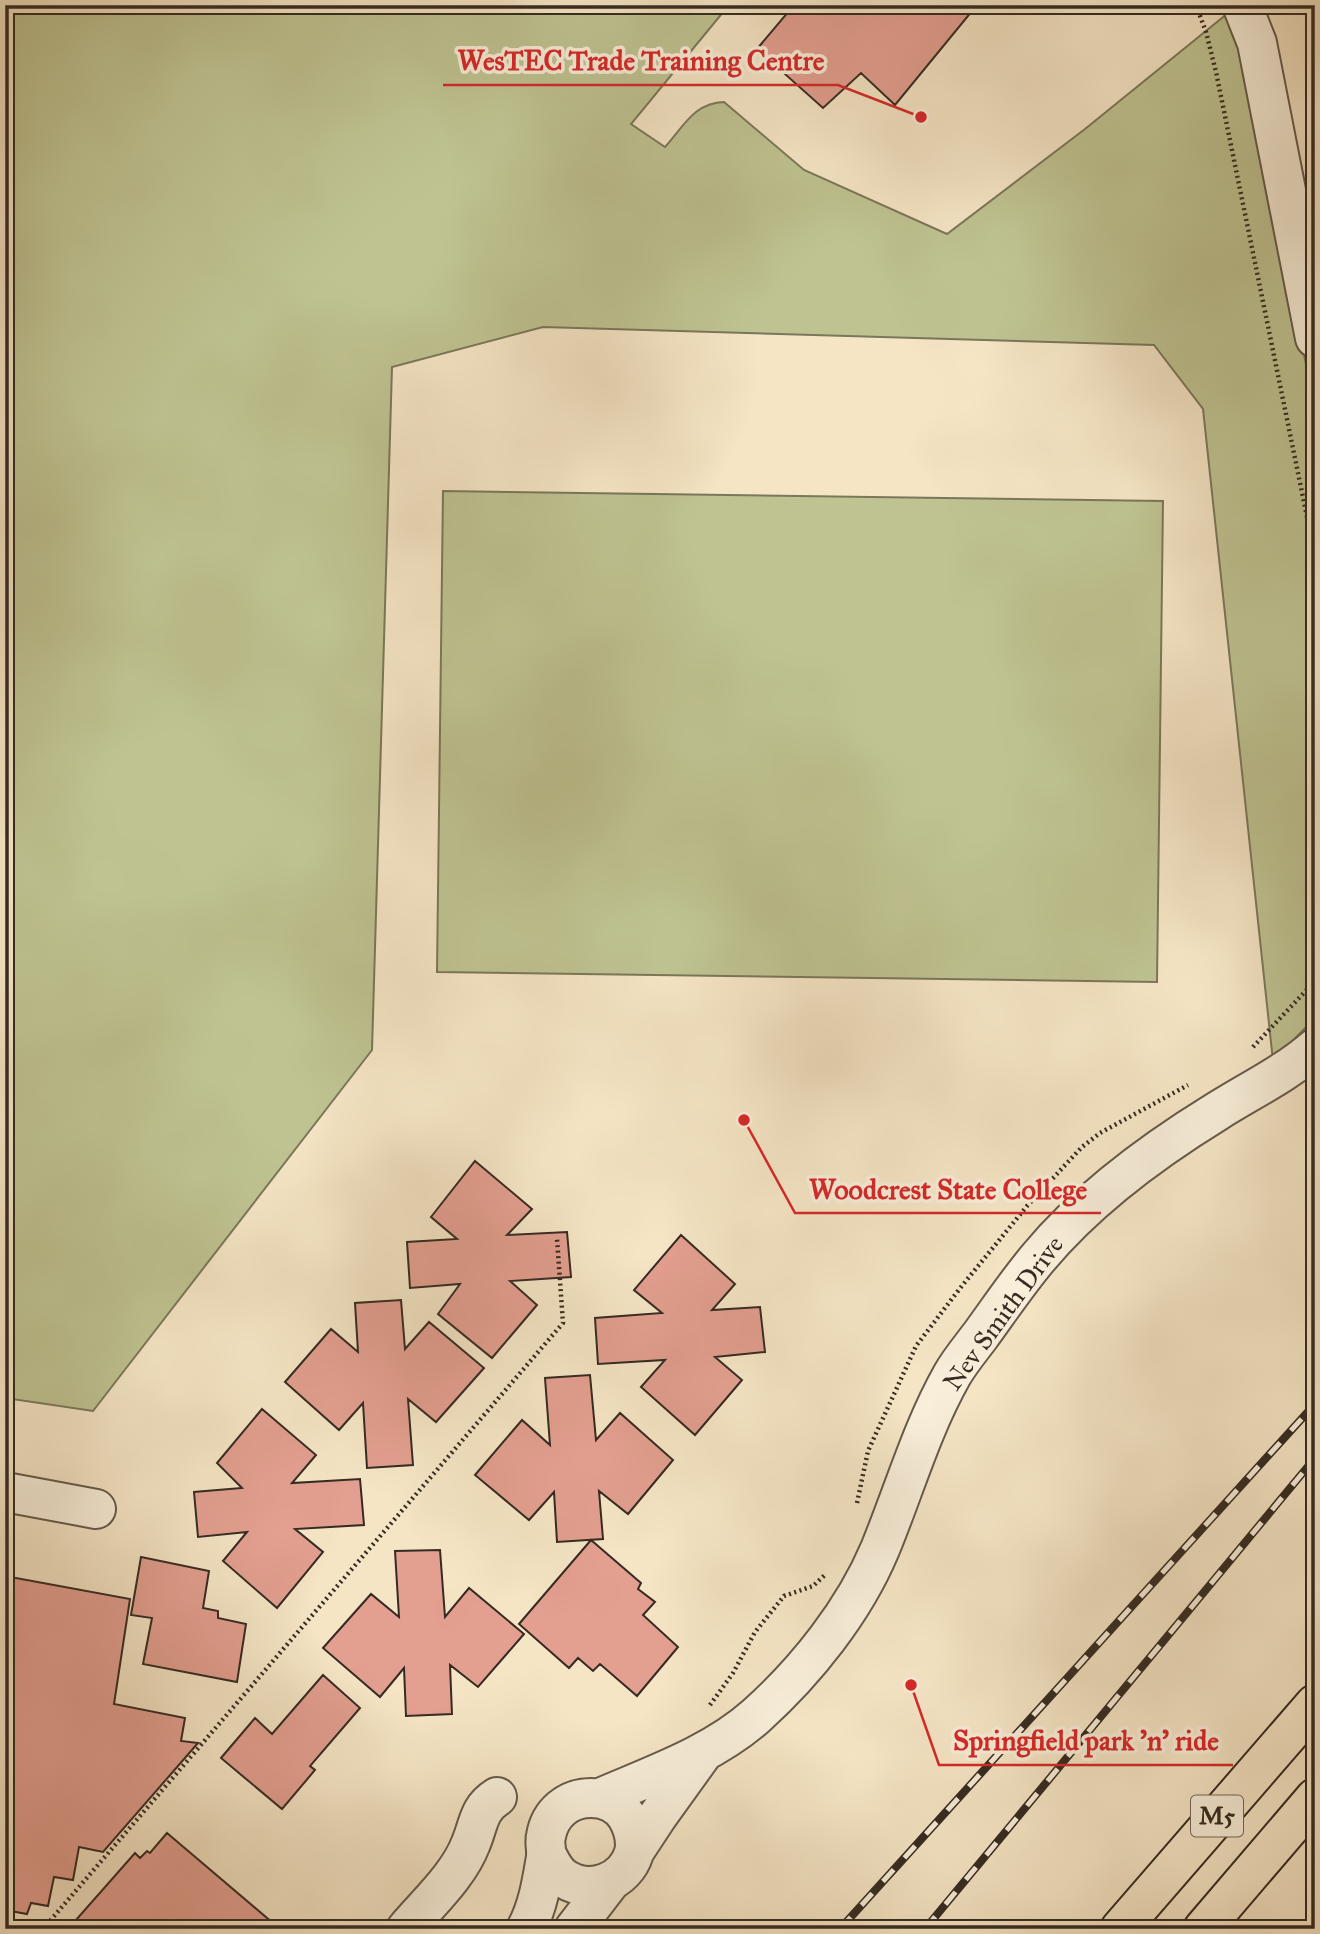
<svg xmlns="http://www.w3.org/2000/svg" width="1320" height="1934" viewBox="0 0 1320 1934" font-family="'IM FELL Great Primer',serif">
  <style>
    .green { fill: #bfc392; stroke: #7a775a; stroke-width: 2 }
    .building { fill: #e39f90; stroke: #352b22; stroke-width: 2 }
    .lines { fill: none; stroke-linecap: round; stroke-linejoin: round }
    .minor-casing { stroke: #655a4b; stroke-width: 42 }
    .highway-casing { stroke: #352b22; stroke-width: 42 }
    .path { stroke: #352b22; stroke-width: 4.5; stroke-dasharray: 2 3.5; stroke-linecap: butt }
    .minor { stroke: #f8eed9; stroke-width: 38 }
    .highway { stroke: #f5e5c5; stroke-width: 38 }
    .rail-casing { stroke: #352b22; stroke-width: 8 }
    .rail { stroke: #f8eed9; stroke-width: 5; stroke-dasharray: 16; stroke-linecap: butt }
    .labels { text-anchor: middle; stroke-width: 7; stroke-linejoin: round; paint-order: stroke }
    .shield { fill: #f8eed9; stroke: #706659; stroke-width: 2 }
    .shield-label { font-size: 24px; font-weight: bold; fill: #352b22 }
    .street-label { font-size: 26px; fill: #352b22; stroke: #f8eed9 }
    .leader { fill: none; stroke: #d62828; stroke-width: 2.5 }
    .callout-dot { fill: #d62828; stroke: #f8eed9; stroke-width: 2.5 }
    .callout-label { font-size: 28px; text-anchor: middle; font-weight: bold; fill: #d62828; stroke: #f8eed9; stroke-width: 7; stroke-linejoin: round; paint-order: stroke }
  </style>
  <rect width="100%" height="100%" fill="#f5e5c5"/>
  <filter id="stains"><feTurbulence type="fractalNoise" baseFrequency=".00286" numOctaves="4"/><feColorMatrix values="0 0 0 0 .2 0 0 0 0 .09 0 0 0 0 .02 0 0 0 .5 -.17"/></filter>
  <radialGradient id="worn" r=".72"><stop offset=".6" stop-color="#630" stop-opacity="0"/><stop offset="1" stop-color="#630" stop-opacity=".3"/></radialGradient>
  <path class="green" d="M5,5H729L631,124L665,147C684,126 694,103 724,102L804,170L947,234L1085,129L1233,9L1294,300L1315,413V1018L1273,1061L1203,409L1154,345L543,327L392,367L372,1050L93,1411L5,1398Z
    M443,491L1163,501L1157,982L437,972Z"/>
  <path class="building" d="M794,5H977L895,105L861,73L823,108L757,49Z
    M475,1161L532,1209L507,1235L567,1232L571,1277L510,1281L537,1305L492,1358L438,1314L460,1284L410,1288L407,1242L457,1239L431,1217Z
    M681,1235L735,1284L712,1310L760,1307L765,1352L715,1357L742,1380L695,1435L641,1387L665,1360L598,1364L595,1318L662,1313L634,1290Z
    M401,1300L405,1349L429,1322L484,1368L436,1422L408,1399L413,1465L367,1468L363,1403L339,1430L285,1382L331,1329L358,1352L355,1303Z
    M590,1375L596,1440L620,1413L673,1460L628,1514L599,1491L603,1539L557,1542L554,1492L529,1520L475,1475L522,1420L550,1445L545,1378Z
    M262,1409L316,1455L292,1483L360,1479L364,1525L295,1529L323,1552L277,1608L223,1561L247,1532L198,1537L194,1492L242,1488L217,1463Z
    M591,1540L641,1583L638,1589L655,1602L643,1615L678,1647L637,1696L600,1664L593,1671L578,1658L569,1668L519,1624Z
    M440,1550L445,1617L469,1588L524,1634L478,1687L450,1665L452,1714L406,1716L404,1668L380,1697L323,1648L371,1594L399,1617L395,1551Z
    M141,1557L209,1571L203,1608L218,1611V1618L246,1624L237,1682L143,1664L152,1618L131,1615Z
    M5,1576L130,1599L114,1704L185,1718L181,1741L198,1743L103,1852L79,1847L73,1880L54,1877L48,1906L31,1903L27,1914L5,1910Z
    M323,1675L360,1708L310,1766L315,1770L282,1809L221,1758L255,1718L272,1734Z
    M167,1833L280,1929H68L135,1853L140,1858L147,1851L150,1853Z"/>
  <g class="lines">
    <defs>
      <path id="minor" d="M1242,5L1257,43L1315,338
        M5,1492L96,1509
        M600,1798C653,1775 712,1755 756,1716C806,1671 854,1611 880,1549C904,1491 921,1430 952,1375C960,1361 971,1348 980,1336C999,1310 1017,1283 1038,1258C1087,1199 1151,1152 1216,1112C1249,1091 1285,1074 1315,1048
        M634,1852L657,1817L703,1753
        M406,1929C429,1902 459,1875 471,1843C479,1824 478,1809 497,1797
        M526,1929C538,1907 542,1881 546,1857C547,1850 544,1842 546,1836C550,1813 568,1798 591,1798C605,1798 619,1804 627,1817C633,1828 637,1840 634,1853C625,1882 591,1895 565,1879C555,1873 551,1863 546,1853
        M574,1929L611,1881"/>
      <path id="highway" d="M1120,1929L1315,1704
        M1203,1929L1315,1798"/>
    </defs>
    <use href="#minor" class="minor-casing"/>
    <use href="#highway" class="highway-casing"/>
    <path class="path" d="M1196,5L1206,32L1216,72L1315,556
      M1253,1047L1315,981
      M857,1503L868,1451L916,1346L961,1287L1027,1206L1082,1147L1100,1133L1188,1085
      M710,1705L733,1673L755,1632L784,1596L813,1586L826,1574
      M43,1929L563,1323L557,1239"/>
    <use href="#minor" class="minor"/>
    <use href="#highway" class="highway"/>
    <defs>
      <path id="rail" d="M840,1929L1315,1404
        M925,1929L1315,1458"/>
    </defs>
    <use href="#rail" class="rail-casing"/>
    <use href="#rail" class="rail"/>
  </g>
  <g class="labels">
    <rect class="shield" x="1191" y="1795.5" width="52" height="41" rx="5"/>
    <g class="shield-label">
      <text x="1217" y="1824">M5</text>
    </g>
    <g class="street-label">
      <text transform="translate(1003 1313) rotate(-54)" y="9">Nev Smith Drive</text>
    </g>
  </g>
  <path class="leader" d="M921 117L838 85H443M744 1120L795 1213H1101M911 1685L939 1765H1233"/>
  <g class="callout-dot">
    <circle cx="921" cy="117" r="7"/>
    <circle cx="744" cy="1120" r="7"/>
    <circle cx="911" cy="1685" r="7"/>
  </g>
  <g class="callout-label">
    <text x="641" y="70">WesTEC Trade Training Centre</text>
    <text x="948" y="1199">Woodcrest State College</text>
    <text x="1086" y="1750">Springfield park 'n' ride</text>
  </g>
  <rect width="1320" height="1934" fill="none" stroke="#f5e5c5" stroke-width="28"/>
  <rect x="7" y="7" width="1306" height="1920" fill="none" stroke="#352b22" stroke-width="3.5"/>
  <rect x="14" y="14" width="1292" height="1906" fill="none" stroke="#352b22" stroke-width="2"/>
  <rect width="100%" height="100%" filter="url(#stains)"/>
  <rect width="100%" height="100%" fill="url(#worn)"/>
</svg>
